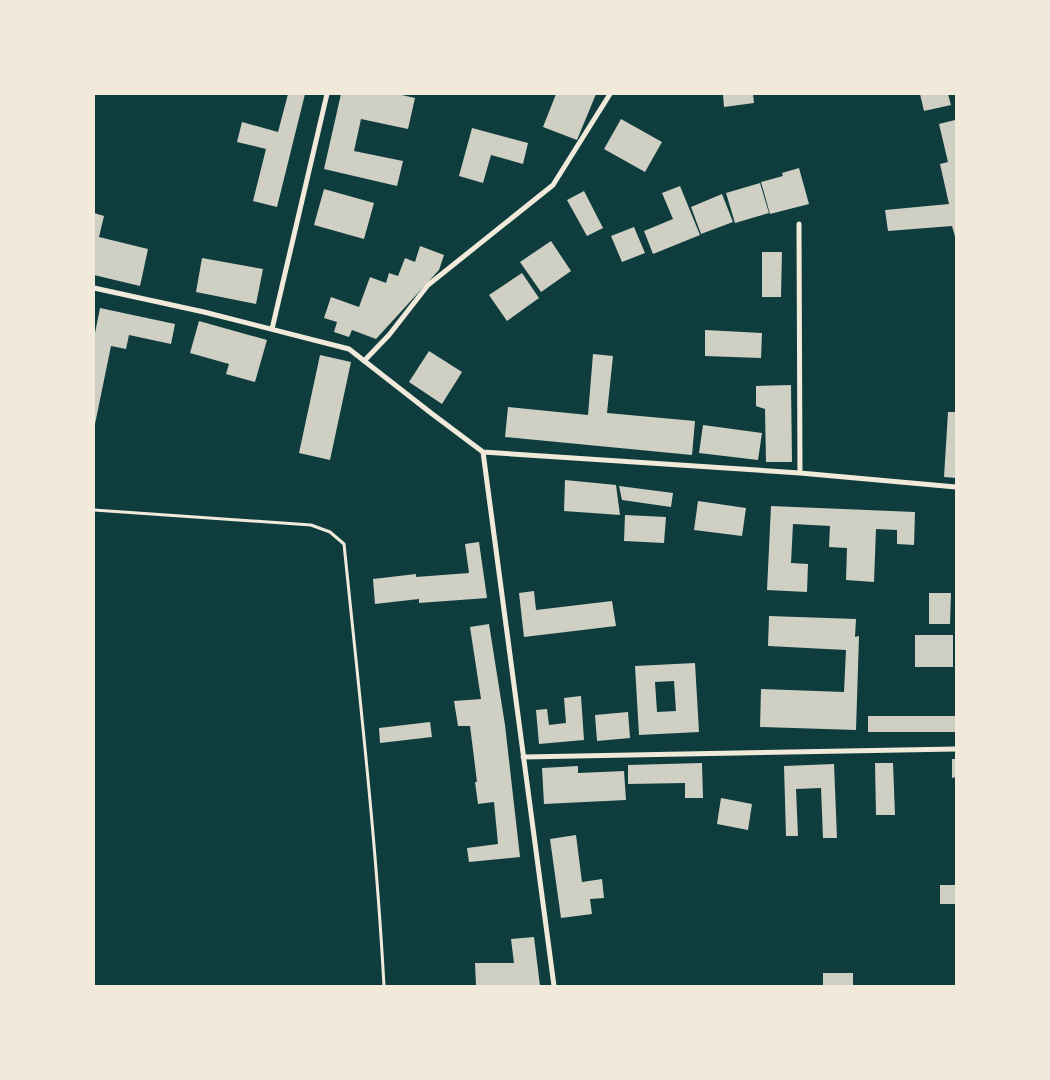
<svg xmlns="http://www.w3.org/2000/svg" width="1050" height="1080" viewBox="0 0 1050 1080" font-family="'Nunito Sans',sans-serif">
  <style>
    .building { fill: #cfcfc3; fill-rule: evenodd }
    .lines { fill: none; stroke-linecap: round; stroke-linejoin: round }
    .path { stroke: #f1e9da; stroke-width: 3 }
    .minor { stroke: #f1e9da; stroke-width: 5 }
  </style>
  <rect width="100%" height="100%" fill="#0f3d3e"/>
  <path class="building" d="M288,94H305L277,207L253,201L266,149L237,142L242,122L278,132Z
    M341,94H397L415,98L408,129L361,119L354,151L403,161L397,186L324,169Z
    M556,94H596L577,140L543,127Z
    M723,94H753L754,103L724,107Z
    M920,94H948L951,105L924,111Z
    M621,119L662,142L645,172L604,149Z
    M955,120L956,124V240L952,226L888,231L885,210L949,204L940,164L948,162L939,124Z
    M472,128L528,143L523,164L491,155L483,183L459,176Z
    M799,168L809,204L770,214L761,182L783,176L782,173Z
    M760,183L769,213L735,223L726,193Z
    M680,186L700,235L653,254L644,231L673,219L662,193Z
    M324,189L374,203L364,239L314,225Z
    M584,191L603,228L587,236L567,200Z
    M722,194L733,222L701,234L691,207Z
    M94,213L104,216L99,237L148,249L140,286L94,275Z
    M634,227L645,253L622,262L611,236Z
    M551,241L571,271L541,292L520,262Z
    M420,246L444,255L439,270L376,339L352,330L349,337L334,332L337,322L324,318L331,297L359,307L370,277L386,283L389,273L398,276L405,258L415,262Z
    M762,252H782L781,297H762Z
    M202,258L263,269L256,304L196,292Z
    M522,273L539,298L507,321L489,295Z
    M100,308L175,324L171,344L129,335L126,349L111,346L95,424L94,338Z
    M199,321L267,340L255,382L226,374L229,364L190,353Z
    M705,330L762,333L761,358L705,356Z
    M429,351L462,372L442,404L409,382Z
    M593,354L613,356L607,413L695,421L692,455L505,437L508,407L588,415Z
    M320,355L351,362L330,460L299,453Z
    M791,385L792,462H766L765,409L756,406V386Z
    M948,412H956V478L944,477Z
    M703,425L762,433L758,460L699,453Z
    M565,480L616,485L620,515L564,511Z
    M619,486L673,493L671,507L622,500Z
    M698,501L746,508L742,536L694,530Z
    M771,506L915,512L914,545L897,544V530L876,529L874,582L846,580L847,548L829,547L830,526L793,524L791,563L808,564L807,592L767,590Z
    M625,515L666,517L664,543L624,541Z
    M479,542L487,598L419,603V599L375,604L373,579L416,574V577L469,573L465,544Z
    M534,591L536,610L612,601L616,626L524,637L519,593Z
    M929,593H951L950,624H929Z
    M769,616L856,619L855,637L859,636L856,730L760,727L761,689L844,692L846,650L768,646Z
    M489,624L505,725L520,857L469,862L467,848L498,844L494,802L478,804L475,782H477L470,726H458L454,701L481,699L470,627Z
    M915,635H953V667H915Z
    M695,663L699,732L639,735L635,666ZM674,681L676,711L657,712L655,682Z
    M581,696L584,740L539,744L536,710L547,709L549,725L566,723L564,698Z
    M628,712L630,738L597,741L595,715Z
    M868,716H956V732H868Z
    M430,722L432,737L380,743L379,728Z
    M952,759H956V777L952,778Z
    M702,763L703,798H685V783L628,784V765Z
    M875,763H893L895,815H876Z
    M834,764L837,838H823L821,788L796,789L798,836H786L784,766Z
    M578,766V773L624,771L626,800L544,804L542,768Z
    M721,798L752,804L748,830L717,824Z
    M576,835L582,882L602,879L604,898L590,899L592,914L561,918L550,839Z
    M940,885H956V904H940Z
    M534,937L540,986H476L475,963H514L511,939Z
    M823,973H853V986H823Z"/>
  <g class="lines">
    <path class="path" d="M94,510L311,525L330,532L344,544C359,691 376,838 384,986"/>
    <path class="minor" d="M799,224L800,473
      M94,288L204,312L349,349L431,413L483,452L800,473L956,487
      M272,329L327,94
      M364,361L389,335L428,285L553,185L610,94
      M483,452L554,986
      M523,757L956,749"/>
  </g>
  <rect width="1050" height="1080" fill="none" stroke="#f1e9da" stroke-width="190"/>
</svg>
